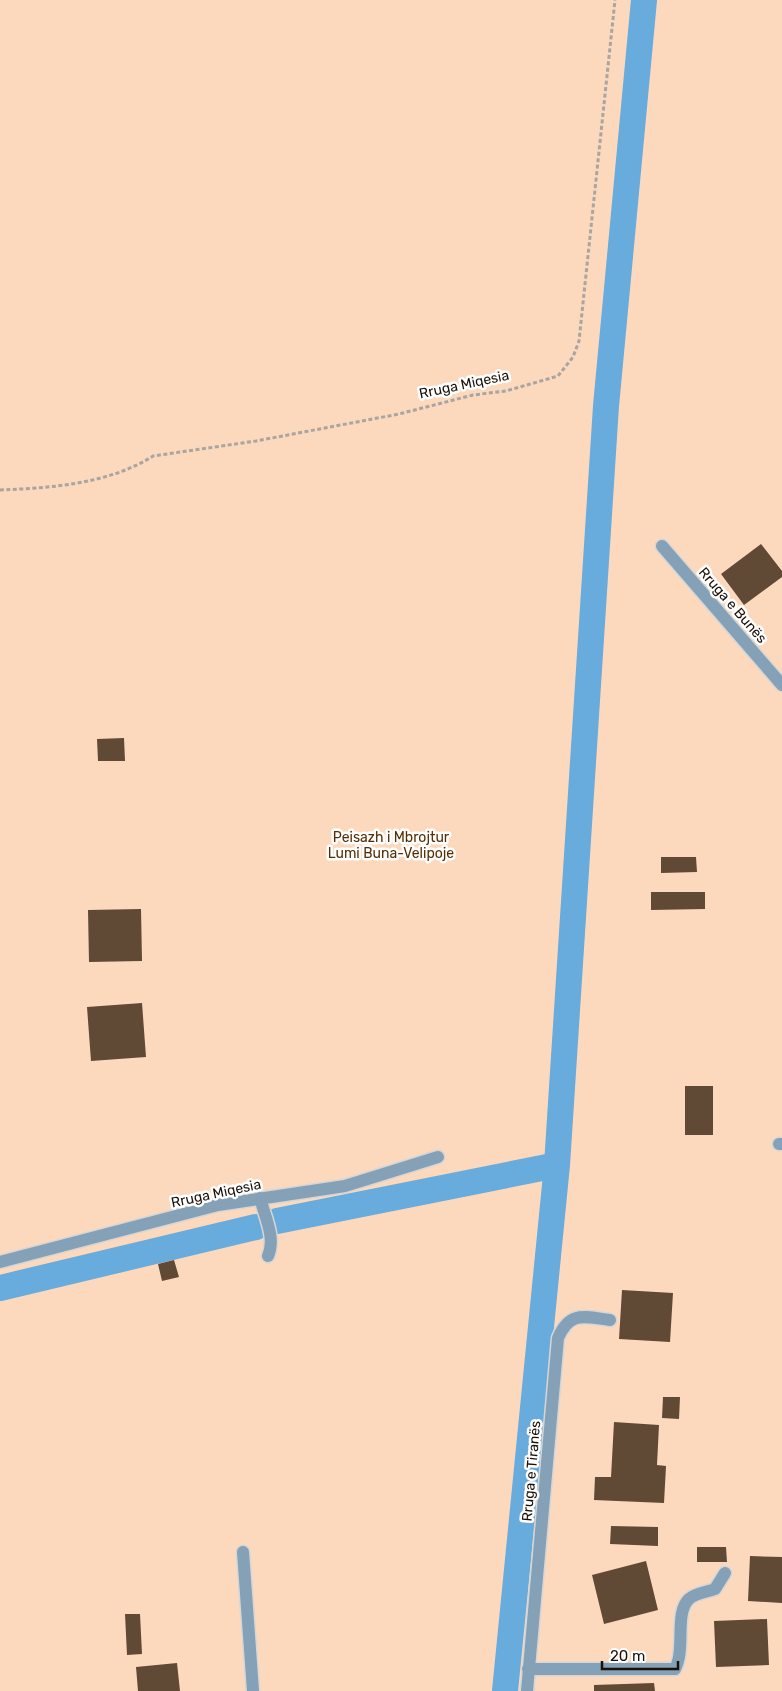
<svg xmlns="http://www.w3.org/2000/svg" width="782" height="1691" viewBox="0 0 782 1691" font-family="Rubik,sans-serif">
  <style>
    .green { fill: #fcd9bd }
    .lines { fill: none; stroke-linecap: round; stroke-linejoin: round }
    .canal { stroke: #68abdd; stroke-width: 26 }
    .building { fill: #604935 }
    .minor-casing { stroke: #d7d6d4; stroke-width: 15 }
    .path { stroke: #a8a5a2; stroke-width: 3; stroke-dasharray: 4 2.5; stroke-linecap: butt }
    .minor { stroke: #85a1b7; stroke-width: 12 }
    .labels { text-anchor: middle; stroke-width: 5; stroke-linejoin: round; paint-order: stroke }
    .street-label { font-size: 14px; fill: #1b1109; stroke: #fff }
    .park-label { font-size: 14px; fill: #562e03; stroke: #fff }
  </style>
  <rect width="100%" height="100%" fill="#fbfbfb"/>
  <path class="green" d="M0,0H782V1691H0Z"/>
  <g class="lines">
    <path class="canal" d="M277,1221L557,1165
      M0,1288L256,1227
      M505,1691L557,1165L606,406L644,0"/>
  </g>
  <path class="building" d="M761,544L782,571V577L744,605L721,574Z
    M124,738L125,761H98L97,739Z
    M661,857H696L697,872L661,873Z
    M651,892H705V909L651,910Z
    M141,909L142,961L89,962L88,910Z
    M142,1003L146,1057L91,1061L87,1007Z
    M685,1086H713V1135H685Z
    M174,1260L179,1277L162,1281L158,1264Z
    M622,1290L673,1293L670,1342L619,1339Z
    M663,1397H680L679,1419L662,1418Z
    M614,1422L659,1425L657,1465L666,1466L664,1503L594,1500L595,1477H611Z
    M611,1526L658,1527V1546L610,1544Z
    M697,1547H726L727,1562H697Z
    M750,1556L782,1557V1603L748,1601Z
    M646,1561L658,1610L604,1624L592,1575Z
    M125,1614H140L142,1654L127,1655Z
    M767,1619L769,1665L716,1667L714,1621Z
    M177,1663L180,1691H138L136,1667Z
    M654,1683L655,1691H594V1685Z"/>
  <g class="lines">
    <defs>
      <path id="minor" d="M662,546L782,685
        M779,1144H782
        M260,1198C265,1217 276,1238 268,1256
        M0,1262L218,1205L345,1186L438,1157
        M243,1552L253,1691
        M528,1669H675C686,1649 674,1613 689,1599C695,1593 707,1592 715,1589L725,1573
        M527,1691L558,1338C570,1310 585,1317 610,1320"/>
    </defs>
    <use href="#minor" class="minor-casing"/>
    <path class="path" d="M0,490C51,488 109,484 153,456L256,441L399,414L473,395L506,391L558,376L573,357L579,341L615,0"/>
    <use href="#minor" class="minor"/>
  </g>
  <g class="labels">
    <g class="street-label">
      <text transform="translate(464 384) rotate(-12)" y="5">Rruga Miqesia</text>
      <text transform="translate(733 605) rotate(49)" y="5">Rruga e Bunës</text>
      <text transform="translate(216 1193) rotate(-12)" y="5">Rruga Miqesia</text>
      <text transform="translate(531 1471) rotate(-85)" y="5">Rruga e Tiranës</text>
    </g>
    <g class="park-label">
      <text x="391" y="842">Peisazh i Mbrojtur<tspan x="391" dy="16">Lumi Buna-Velipoje</tspan></text>
    </g>
  </g>
  <path d="M602 1661v8h76v-8" fill="none" stroke="#1b1109" stroke-width="2.5"/>
  <text x="610" y="1661" font-size="15" fill="#1b1109" stroke="#ffffff" stroke-width="4" paint-order="stroke">20 m</text>
</svg>
